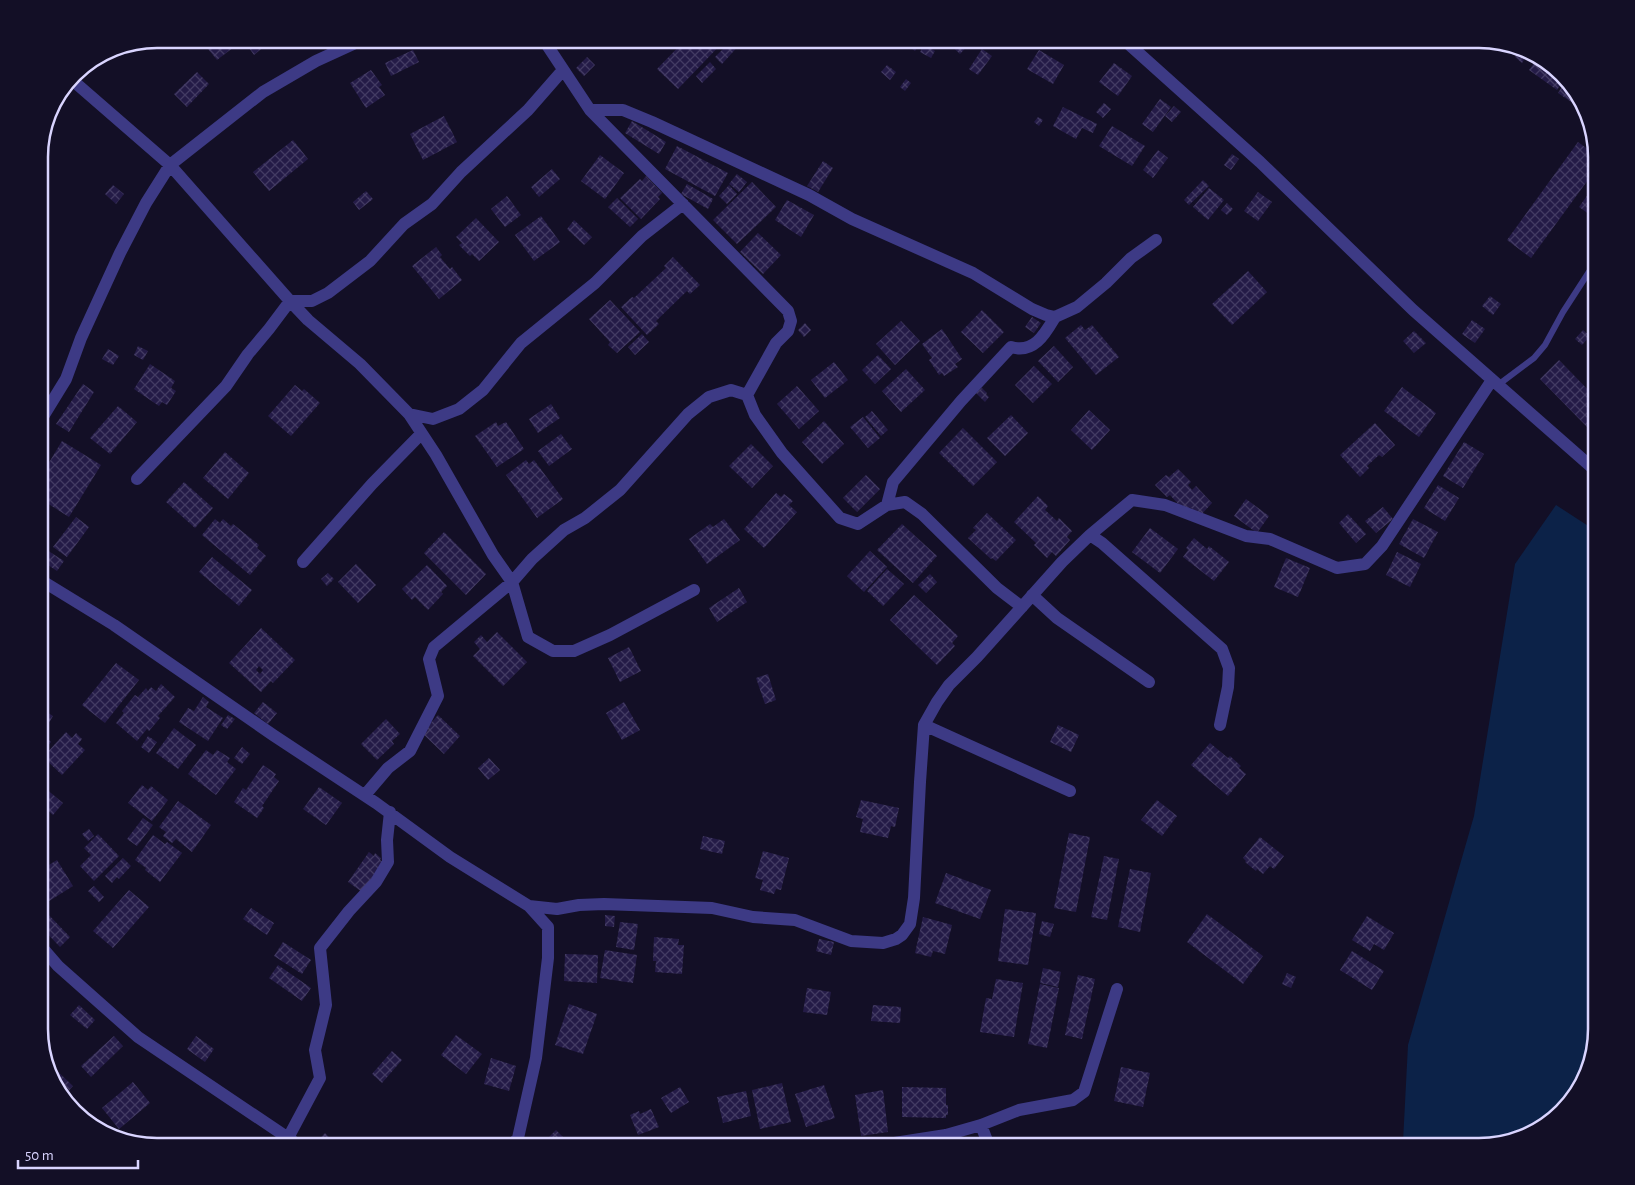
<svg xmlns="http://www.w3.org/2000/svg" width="1635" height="1185" viewBox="0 0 1635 1185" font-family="'Alegreya Sans',sans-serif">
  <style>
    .water { fill: #0c2248 }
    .building { fill: url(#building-cross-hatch); fill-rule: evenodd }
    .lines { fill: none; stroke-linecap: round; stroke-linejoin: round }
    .lane { stroke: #3d3a85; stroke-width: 6 }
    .street { stroke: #3d3a85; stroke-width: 12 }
    .rim { fill: none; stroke: #d9d4ff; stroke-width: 2.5 }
  </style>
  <defs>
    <pattern id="building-cross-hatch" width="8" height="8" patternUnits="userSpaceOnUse" patternTransform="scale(1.25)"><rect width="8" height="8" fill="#241b47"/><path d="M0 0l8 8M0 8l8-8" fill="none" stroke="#433b63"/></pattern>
  </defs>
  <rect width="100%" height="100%" fill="#130f26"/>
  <path class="water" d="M1556,505L1596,531V1029L1572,1100L1531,1134L1478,1146H1404L1403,1142L1408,1045L1474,816L1515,564Z"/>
  <path class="building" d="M210,39H228L234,47L217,60L204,44Z
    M261,39H263L267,44L254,55L249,48Z
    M686,39H726L678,89L657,69Z
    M733,39H739L742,42L722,64L715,57Z
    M903,39H909L919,45L915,51L901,41Z
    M944,39H974L960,54Z
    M924,45L935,51L931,58L920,52Z
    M982,49L992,56L978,75L969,69Z
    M413,50L419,62L391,76L385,63Z
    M1039,50L1064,65L1053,84L1027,69Z
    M1518,52L1527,55L1522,63L1515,57Z
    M587,57L595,65L584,76L576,68Z
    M1537,59L1550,63L1564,80L1557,90L1529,70Z
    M710,62L716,69L702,83L696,76Z
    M1114,63L1132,76L1118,96L1099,82Z
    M887,65L896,72L890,80L881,72Z
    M371,70L382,85L379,87L385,95L366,108L350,83Z
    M197,72L209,84L187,107L174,94Z
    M906,79L911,83L905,91L900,87Z
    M1565,82L1584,104L1586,112L1558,93Z
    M1160,99L1171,107L1153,132L1142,124Z
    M1104,103L1111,109L1103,118L1096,112Z
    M1174,106L1181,112L1172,122L1165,116Z
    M1063,107L1097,124L1093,133L1082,128L1076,139L1053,126Z
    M444,116L457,142L423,160L410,134Z
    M1038,117L1043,120L1039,126L1034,122Z
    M632,121L666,142L659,154L625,133Z
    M1112,126L1145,146L1132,166L1099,146Z
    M293,140L308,159L269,191L253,172Z
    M1578,142L1596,155V169L1531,258L1507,240Z
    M677,146L728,173L715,196L665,169Z
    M1158,150L1168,158L1153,178L1143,170Z
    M1232,154L1239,159L1231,170L1224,165Z
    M600,155L624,173L605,199L581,181Z
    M823,161L833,168L818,192L807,186Z
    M552,169L560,179L539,197L531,187Z
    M737,174L747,182L739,192L729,184Z
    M646,176L662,193L658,197L660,199L641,219L620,198L640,179L642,181Z
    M1203,180L1209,186L1189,205L1184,200Z
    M752,182L776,207L737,244L713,220Z
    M1596,183V219L1579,207Z
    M687,184L713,199L708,209L681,194Z
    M113,185L124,194L116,204L105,194Z
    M729,185L737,194L727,204L719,196Z
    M1209,188L1224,200L1208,220L1193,207Z
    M366,191L373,199L359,210L353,202Z
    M1258,192L1272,202L1258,221L1244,211Z
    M507,196L521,215L505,227L491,209Z
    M617,198L638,219L630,227L608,207Z
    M787,200L814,215L801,237L775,220Z
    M1227,203L1233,209L1227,215L1221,210Z
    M541,216L560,242L534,261L515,235Z
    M476,218L499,242L479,261L472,254L470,256L459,245L462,243L456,237Z
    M574,220L592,237L584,245L567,229Z
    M758,233L781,255L763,274L740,252Z
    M436,247L442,255L440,257L450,269L452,267L462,280L439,299L412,266Z
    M673,257L700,285L690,294L687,291L656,321L659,324L647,335L621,307L632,297L634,298L666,268L664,266Z
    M1248,271L1267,292L1232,325L1212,304Z
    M1490,296L1501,304L1493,315L1482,306Z
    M610,300L640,332L617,353L608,345L610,342L589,319Z
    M982,310L1004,332L983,353L961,332Z
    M1032,317L1041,323L1034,333L1025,327Z
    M1472,320L1485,329L1475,343L1462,334Z
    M901,321L920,341L895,365L876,344Z
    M805,323L811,330L804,337L798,330Z
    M1081,325L1085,330L1092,325L1119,357L1096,375L1065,338Z
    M942,329L962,359L955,364L958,367L944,376L942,373L939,375L929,360L932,358L922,344Z
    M1583,330L1590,336L1582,345L1575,339Z
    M1414,331L1426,343L1414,353L1403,341Z
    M642,334L649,342L635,355L628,347Z
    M138,346L148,351L143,360L134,355Z
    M1054,346L1073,367L1058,382L1038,361Z
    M108,349L119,356L113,365L102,359Z
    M878,355L891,369L875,384L862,370Z
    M1559,360L1596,398V426L1591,431L1540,379Z
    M834,362L848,380L825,398L811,380Z
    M150,364L175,381L171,388L176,391L167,405L162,402L159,406L134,389Z
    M1034,366L1052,384L1033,403L1015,385Z
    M906,369L925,390L901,412L882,391Z
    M83,384L94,392L69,432L56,424Z
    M295,385L302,391L304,389L320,403L291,436L268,416Z
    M797,386L819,411L799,429L777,404Z
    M1402,387L1436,413L1419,437L1384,411Z
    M982,388L987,393L986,394L989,397L985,402L976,393Z
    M551,404L560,418L538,433L529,419Z
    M118,406L137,422L110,454L90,438Z
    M1089,410L1110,430L1092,450L1071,430Z
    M872,411L888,430L881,436L865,417Z
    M1011,415L1028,433L1005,456L987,438Z
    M863,417L880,438L868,448L850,427Z
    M824,421L844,444L822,464L802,442Z
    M496,422L498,426L506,422L524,449L497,467L475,436Z
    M1375,423L1395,445L1382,457L1379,455L1367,466L1369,468L1360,477L1340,455Z
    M963,428L997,462L973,486L939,453Z
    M561,434L572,449L549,466L538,451Z
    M62,441L101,465L69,517L39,498V479Z
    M1464,442L1484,454L1463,488L1443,476Z
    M751,444L773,466L752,488L729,466Z
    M225,452L249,473L228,499L203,478Z
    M526,460L529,464L534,460L563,499L537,518L506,475Z
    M1178,469L1191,482L1188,485L1192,490L1196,486L1212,503L1200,516L1191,508L1188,511L1182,505L1180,506L1170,495L1167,497L1155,485L1166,475L1169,477Z
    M866,475L880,489L857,512L843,498Z
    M184,482L213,508L195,528L166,502Z
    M1438,485L1459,498L1445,521L1424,508Z
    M776,493L781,497L784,494L793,501L789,505L797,512L764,548L744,529Z
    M1038,496L1048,506L1045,510L1057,521L1059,518L1072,531L1067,537L1070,540L1056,556L1052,552L1047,558L1034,545L1036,543L1014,522Z
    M1246,499L1269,516L1257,533L1234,516Z
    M1383,507L1393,519L1376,533L1365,521Z
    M987,513L1016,540L996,561L992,558L991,559L968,538L976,530L973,528Z
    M1348,514L1366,534L1356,543L1339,523Z
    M76,517L89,527L67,557L53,547Z
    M215,519L220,523L223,519L231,526L233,524L259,545L257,548L266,556L250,575L202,535Z
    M724,519L740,540L707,564L689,539L710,524L713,527Z
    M1413,519L1438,532L1424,558L1399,544Z
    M902,524L937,556L913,583L877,550Z
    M1150,528L1178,549L1160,573L1132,552Z
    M444,532L486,574L466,595L424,553Z
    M1194,538L1207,549L1209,546L1229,562L1214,581L1183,557L1188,550L1186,548Z
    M39,545L64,561L57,571L39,559Z
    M870,551L887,567L864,592L847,576Z
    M1397,552L1421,564L1410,587L1386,575Z
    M212,557L252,590L239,606L199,572Z
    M1286,558L1310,568L1298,597L1274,587Z
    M356,564L376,585L358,603L338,582Z
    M427,565L447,586L441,592L443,594L428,610L415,597L412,600L402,589Z
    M887,569L904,584L883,606L867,591Z
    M328,573L334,579L327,586L321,579Z
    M930,574L937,582L926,593L918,585Z
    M739,588L747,602L717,622L709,608Z
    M914,595L958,636L952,643L955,646L937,665L890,620Z
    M261,628L295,660L273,683L271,681L261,692L229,663ZM259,666L263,670L260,674L256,670Z
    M497,632L527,662L503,686L473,656L480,649L474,642L481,635L487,642Z
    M629,647L641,671L620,682L608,658Z
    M116,663L139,680L105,723L82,705Z
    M768,674L776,700L765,704L756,678Z
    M161,684L175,697L158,716L160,718L149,731L147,729L137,741L116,723L124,713L122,711L135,695L138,697L146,688L148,691L151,687L156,691Z
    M203,697L209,702L206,707L223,718L208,741L179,722L188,708L194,711Z
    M263,702L277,713L268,724L254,713Z
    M624,702L640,730L622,740L606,713Z
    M39,707L53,716L47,726L39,721Z
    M228,715L235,719L227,729L221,725Z
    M438,715L460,736L444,754L422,733Z
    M386,719L400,734L392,741L394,744L377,760L361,744Z
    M1058,725L1079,735L1071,752L1050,742Z
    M174,728L196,745L178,769L156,753Z
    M66,732L72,738L76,733L82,739L78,744L85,750L62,775L43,757Z
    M43,735L51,742L39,757V740Z
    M148,736L157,742L149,753L141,747Z
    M1210,743L1228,758L1230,756L1241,766L1239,768L1246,774L1228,796L1191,765Z
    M242,747L250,754L242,764L234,758Z
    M206,750L213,755L217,750L230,758L227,762L236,769L216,795L188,774Z
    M489,758L500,770L488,780L478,768Z
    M263,765L276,774L274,777L279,781L262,806L264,808L257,818L234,802L243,788L246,790Z
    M39,783L63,803L53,815L39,803Z
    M142,785L148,790L151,786L168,800L152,821L128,803Z
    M319,787L342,803L326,825L303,809Z
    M861,800L899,808L895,827L891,826L888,838L860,832L863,819L856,817Z
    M1157,800L1177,816L1162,836L1141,820Z
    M178,801L211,825L192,852L176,839L172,843L163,836L166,832L159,827Z
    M143,818L153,825L137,846L127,839Z
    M89,829L94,836L88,841L82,834Z
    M1069,833L1090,837L1076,912L1054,908Z
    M98,834L119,856L94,881L80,866L91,855L84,848Z
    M153,835L165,844L167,842L182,853L160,882L145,870L146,868L135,860Z
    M703,836L725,841L722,854L700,849Z
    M1260,837L1284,856L1274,869L1270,866L1263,874L1257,869L1256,871L1245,862L1246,861L1243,858Z
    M763,851L789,858L781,890L776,889L774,894L760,890L763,880L755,878Z
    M369,852L374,856L375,853L381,858L380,860L383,862L362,892L348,882Z
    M1104,856L1119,859L1107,920L1091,917Z
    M123,858L131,866L119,879L117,877L112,883L105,876Z
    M57,860L73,886L46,903L39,891V871Z
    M1130,869L1151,873L1140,932L1118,927Z
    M946,873L991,890L980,919L935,903Z
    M94,886L104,897L99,902L88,891Z
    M129,890L149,907L113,948L93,931Z
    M251,908L274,923L267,935L243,919Z
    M1005,909L1036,913L1028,965L998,961Z
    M46,912L70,937L60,947L39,925V919Z
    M1207,914L1263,956L1243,984L1187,942Z
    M605,915L615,916L614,927L605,926Z
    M1367,916L1394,933L1384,950L1374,944L1370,951L1352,940Z
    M923,917L952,925L945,954L933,951L931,957L915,953Z
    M1042,921L1054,924L1050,937L1039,934Z
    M620,922L638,924L634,950L616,947Z
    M654,937L679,939L678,945H684L682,974L655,972L656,961H653Z
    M819,939L834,942L831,955L816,951Z
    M283,942L311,960L302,974L274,956Z
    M605,950L637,955L633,983L600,978Z
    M1352,951L1384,971L1372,990L1340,970Z
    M565,954L598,955L597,983L564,981Z
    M278,965L311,988L302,1001L269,978Z
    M1043,968L1061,972L1058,987L1040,983Z
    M1287,973L1296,977L1291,988L1282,984Z
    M1078,975L1095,979L1082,1039L1065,1035Z
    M996,979L1023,983L1014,1037L980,1032L986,998L992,999Z
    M1040,984L1059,988L1047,1048L1028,1044Z
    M807,988L831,992L827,1015L803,1012Z
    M569,1004L597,1014L583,1054L555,1045Z
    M79,1005L95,1020L87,1029L70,1015Z
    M873,1005L901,1007L900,1023L871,1021Z
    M456,1035L482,1054L466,1074L441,1055Z
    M114,1036L123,1046L91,1077L81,1066Z
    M196,1036L214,1049L205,1062L187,1049Z
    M392,1051L402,1060L382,1083L372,1074Z
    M491,1058L516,1066L509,1091L484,1084Z
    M52,1066L73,1086L65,1095L53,1083L49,1069Z
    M1121,1067L1150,1073L1143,1107L1114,1101Z
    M133,1082L150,1103L119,1129L102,1108Z
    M782,1083L791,1122L760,1129L752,1090Z
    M824,1085L835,1118L806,1127L795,1094Z
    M680,1087L689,1102L671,1113L661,1098Z
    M902,1087L946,1088V1105H948V1115H946V1118L902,1117Z
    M883,1090L888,1132L861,1136L855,1095Z
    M746,1091L751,1116L723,1123L717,1097Z
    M651,1109L659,1127L638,1135L630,1115L639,1111L640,1114Z
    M556,1130L572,1146H540Z
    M325,1133L330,1138L323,1145L318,1140Z
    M339,1137L346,1145L345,1146H328Z
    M980,1137L982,1146H970L969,1140Z"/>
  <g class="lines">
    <path class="lane" d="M1498,385L1534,358L1545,345L1563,312L1596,261"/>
    <path class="street" d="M543,39L590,110L788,311L791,321L788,331L776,343L747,395L755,415L782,453L840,518L858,524L887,505L905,502L922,514L997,588L1022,607
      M1123,39L1260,162L1413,310L1596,471
      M71,79L170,165L290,301L308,320L360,364L409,414L436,455L493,555L512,582L528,637L553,651H574L610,635L694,590
      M590,110H623L652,122L809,195L852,219L973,273L1032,309L1046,315L1055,317L1077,307L1106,283L1131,258L1156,240
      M409,414L433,419L459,409L483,390L521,343L595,283L642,236L683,204
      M39,423L66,379L81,338L120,253L146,203L170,165L263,92L316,61L364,39
      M137,479L226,386L248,354L269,329L290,301H312L328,293L370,261L404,224L432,204L461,172L528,110L563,70
      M887,505L893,482L961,401L1011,347C1034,354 1045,334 1055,317
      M1090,535L1132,500L1165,505L1246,536L1270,539L1337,568L1365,564L1382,546L1492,380
      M303,562L372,484L421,434
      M39,579L114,625L273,735L376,803L450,857L529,906L548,927V958L536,1058L518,1138L511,1146
      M1032,595L1057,618L1149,682
      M924,725L1070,791
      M365,795L388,768L410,751L438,696L429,659L434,647L512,582L532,559L564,530L585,518L620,490L688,414L709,397L731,390L747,395
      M529,906L557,909L579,905L604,904L712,908L753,917L795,920L851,941L883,943L896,939L902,935L910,924L914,898L920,782L924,725L937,702L949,685L977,657L1062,562L1090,535L1102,543L1222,649L1229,668L1228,687L1220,725
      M39,944L58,966L138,1037L300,1146
      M981,1125L989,1146
      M288,1138L320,1078L315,1050L326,1005L320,948L349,911L376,882L388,862L387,840L390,812
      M875,1146L946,1135L981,1125L1019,1110L1073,1100L1084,1092L1117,989"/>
  </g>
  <path d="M0 0H1635V1185H0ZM157 48H1479A109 109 0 0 1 1588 157V1029A109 109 0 0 1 1479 1138H157A109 109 0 0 1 48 1029V157A109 109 0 0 1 157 48Z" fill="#130f26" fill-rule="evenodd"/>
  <path class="rim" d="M157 48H1479A109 109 0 0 1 1588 157V1029A109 109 0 0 1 1479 1138H157A109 109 0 0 1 48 1029V157A109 109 0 0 1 157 48Z"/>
  <path d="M18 1160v8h120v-8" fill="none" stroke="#d9d4ff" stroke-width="2.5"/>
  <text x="25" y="1160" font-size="15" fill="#d9d4ff" stroke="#130f26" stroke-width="4" paint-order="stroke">50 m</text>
</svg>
